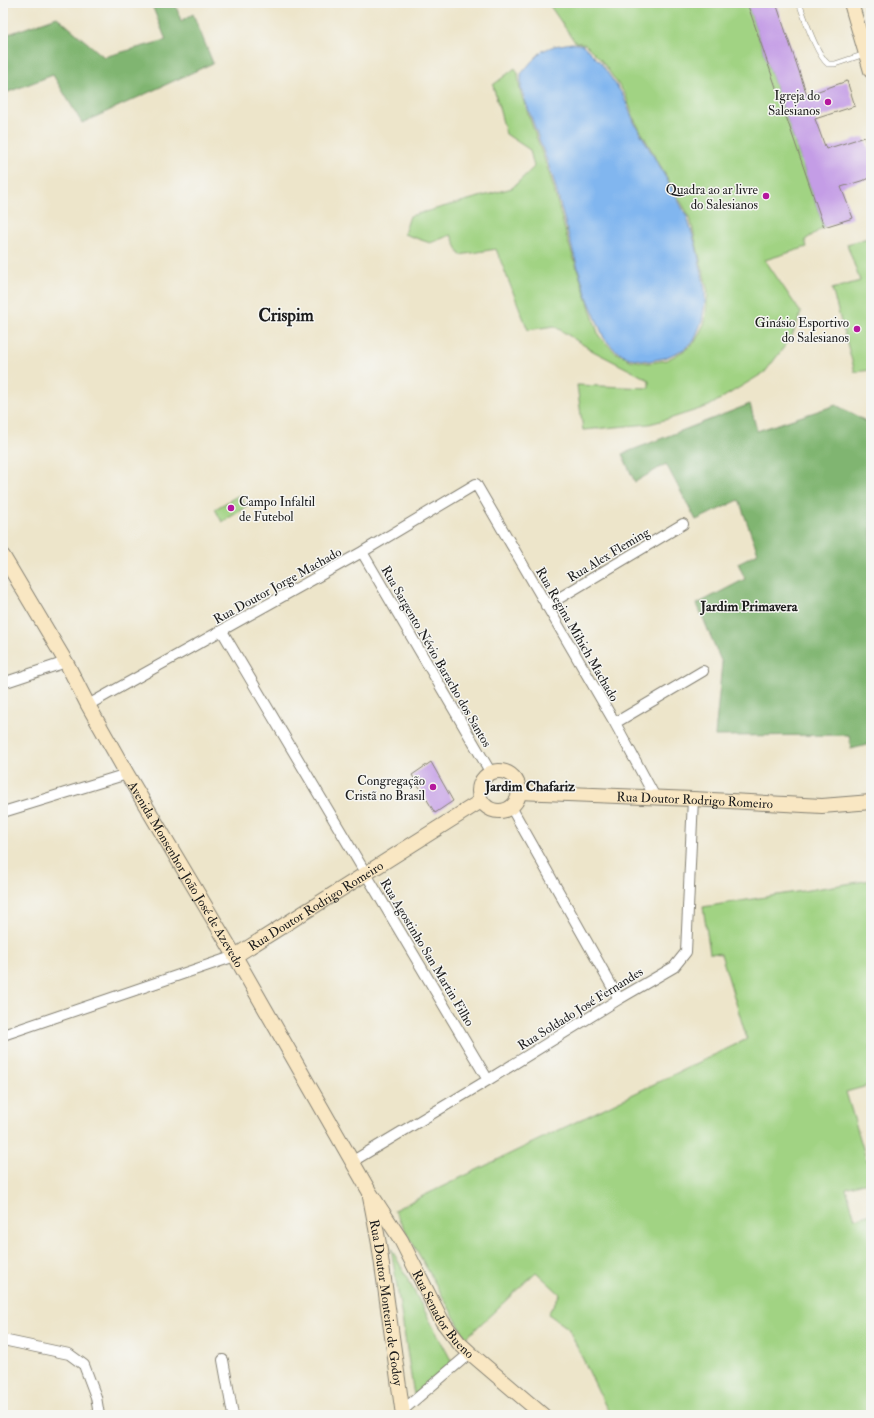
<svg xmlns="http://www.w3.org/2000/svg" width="874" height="1418" viewBox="0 0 874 1418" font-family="'IM FELL Double Pica',serif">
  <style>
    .green { fill: #a1d383; stroke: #5e7850 }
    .forest { fill: #80b571; stroke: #4e6846 }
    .water { fill: #81b6ef; stroke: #4e6986 }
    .building { fill: #c49de6 }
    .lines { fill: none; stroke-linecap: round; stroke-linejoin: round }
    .lane-casing { stroke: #848073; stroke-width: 6 }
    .street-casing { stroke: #848073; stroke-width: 12 }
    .secondary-casing { stroke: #848073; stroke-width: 16 }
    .lane { stroke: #fff; stroke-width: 5 }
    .street { stroke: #fff; stroke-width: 10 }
    .secondary { stroke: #f9e7c3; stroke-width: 14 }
    .poi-dot { fill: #b5179e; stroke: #f6f6f2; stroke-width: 1.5 }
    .labels { text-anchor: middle; stroke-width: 3; stroke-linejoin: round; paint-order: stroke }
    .poi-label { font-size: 13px; fill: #1c1c1c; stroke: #f6f6f2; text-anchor: end }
    .street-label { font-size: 13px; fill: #1c1c1c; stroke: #f6f6f2 }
    .neighbourhood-label { font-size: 14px; font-weight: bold; fill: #1c1c1c; stroke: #f6f6f2 }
    .district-label { font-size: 17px; font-weight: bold; fill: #1c1c1c; stroke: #f6f6f2 }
  </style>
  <rect width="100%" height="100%" fill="#f6f6f2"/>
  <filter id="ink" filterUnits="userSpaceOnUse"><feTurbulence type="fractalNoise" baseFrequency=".025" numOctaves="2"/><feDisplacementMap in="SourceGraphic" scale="8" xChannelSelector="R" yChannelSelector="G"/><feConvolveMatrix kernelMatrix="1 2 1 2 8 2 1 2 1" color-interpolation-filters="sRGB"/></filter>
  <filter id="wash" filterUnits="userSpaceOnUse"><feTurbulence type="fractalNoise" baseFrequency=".012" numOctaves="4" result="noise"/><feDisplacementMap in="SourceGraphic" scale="16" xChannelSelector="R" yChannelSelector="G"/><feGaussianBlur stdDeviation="0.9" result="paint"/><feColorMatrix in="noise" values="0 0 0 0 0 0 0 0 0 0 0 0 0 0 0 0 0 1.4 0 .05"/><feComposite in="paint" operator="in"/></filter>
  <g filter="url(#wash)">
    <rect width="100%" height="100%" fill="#ede5ca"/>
    <path class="green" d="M548,3H747L824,227L805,240L807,247L765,260L801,313L791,338L765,372L709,406L672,418L649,424L583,430L577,385L649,388V380L593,351L554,326L528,330L496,249L460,255L451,235L430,243L404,234L410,216L512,188L534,167L530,150L506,134L493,85L515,68L518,73L520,91L551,178L568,241L599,336L615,352L630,360L649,363L667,360L685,350L695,342L705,322L708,292L690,218L635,121L625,94L601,60L585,44L575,42Z
      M871,237V370L855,372L832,289L860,281L847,244Z
      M239,495L247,507L222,522L215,509Z
      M871,880V1085L846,1092L871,1175V1181L846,1188L855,1219L871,1214V1415H612L606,1407L568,1328L548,1314L560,1294L536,1272L466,1338L394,1210L747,1039L721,954L710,953L703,907Z
      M391,1248L452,1362L414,1395Z"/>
    <path class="forest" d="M151,3H175L181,21L193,14L213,63L82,123L53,75L3,94V36L57,17L104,57L166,40Z
      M750,404L757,431L836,405L871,424V744L851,749L849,735L715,736L722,663L697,604L745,579L738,563L758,553L739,500L696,520L666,464L635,482L622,454Z"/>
    <path class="water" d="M572,43L583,45L600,62L623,95L634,122L674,192L687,217L696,246L702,274L705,290V302L702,321L694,341L684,349L665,358L649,361L629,358L614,349L604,338L587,297L572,248L553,178L521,89V74L532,61L542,51L554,46Z"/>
    <g id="blocks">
      <path class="building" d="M747,3H776L807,95L847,81L855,106L815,119L826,149L864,137L871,155V178L841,187L853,218L824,227Z
        M431,762L453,801L435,813L412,775Z"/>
    </g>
  </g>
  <g filter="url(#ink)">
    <use href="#blocks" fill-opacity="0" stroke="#848073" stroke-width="1"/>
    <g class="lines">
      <defs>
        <path id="lane" d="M799,3C805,18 816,54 828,64H835L865,54"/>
        <path id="street" d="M362,552L491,773
          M546,606L683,524
          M222,631L488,1080
          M3,683L66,662
          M88,705L362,552L476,484L615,723L655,797
          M615,723L703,671
          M511,807L619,999
          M3,812L127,774
          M3,1035L235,956
          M353,1161L488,1080L619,999L674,967L686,952L693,799
          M3,1340L69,1354L84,1365L96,1397L99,1415
          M223,1360L233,1415
          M402,1411L470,1353"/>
        <g id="secondary">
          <path d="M851,3L871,71"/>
          <path id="s1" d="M3,556L66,662L88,705L127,774L235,956L369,1191L401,1240L442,1321L459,1343L470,1353L543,1415"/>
          <circle cx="499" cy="791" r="20"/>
          <path id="s2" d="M518,792L693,799L822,806L871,802"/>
          <path id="s3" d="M235,956L481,801"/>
          <path id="s4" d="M370,1197L379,1244L403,1415"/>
        </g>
      </defs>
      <use href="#lane" class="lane-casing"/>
      <use href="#street" class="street-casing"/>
      <use href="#secondary" class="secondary-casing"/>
      <use href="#lane" class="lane"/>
      <use href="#street" class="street"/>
      <use href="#secondary" class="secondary"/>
    </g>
  </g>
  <g class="poi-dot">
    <circle cx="828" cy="102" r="4"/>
    <circle cx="766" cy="196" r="4"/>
    <circle cx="857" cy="329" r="4"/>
    <circle cx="231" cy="508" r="4"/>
    <circle cx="433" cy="787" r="4"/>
  </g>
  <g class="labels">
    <g class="poi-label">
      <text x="820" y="100">Igreja do<tspan x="820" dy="15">Salesianos</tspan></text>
      <text x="758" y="194">Quadra ao ar livre<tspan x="758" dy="15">do Salesianos</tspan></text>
      <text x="849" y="327">Ginásio Esportivo<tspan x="849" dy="15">do Salesianos</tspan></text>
      <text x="239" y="506" text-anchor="start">Campo Infaltil<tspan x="239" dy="15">de Futebol</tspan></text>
      <text x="425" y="785">Congregação<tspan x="425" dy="15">Cristã no Brasil</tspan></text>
    </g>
    <g class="street-label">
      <text transform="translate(608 554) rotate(-31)" y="5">Rua Alex Fleming</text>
      <text transform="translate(277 585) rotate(-29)" y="5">Rua Doutor Jorge Machado</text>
      <text transform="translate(578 634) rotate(60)" y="5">Rua Regina Mihich Machado</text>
      <text transform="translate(437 656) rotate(60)" y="5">Rua Sargento Névio Baracho dos Santos</text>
      <text dy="5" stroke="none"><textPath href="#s2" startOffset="177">Rua Doutor Rodrigo Romeiro</textPath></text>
      <text dy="5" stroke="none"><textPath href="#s1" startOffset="367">Avenida Monsenhor João José de Azevedo</textPath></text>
      <text dy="5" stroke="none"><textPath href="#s3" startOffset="95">Rua Doutor Rodrigo Romeiro</textPath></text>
      <text transform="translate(428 952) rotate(59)" y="5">Rua Agostinho San Martin Filho</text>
      <text transform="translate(580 1008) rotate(-32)" y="5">Rua Soldado José Fernandes</text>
      <text dy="5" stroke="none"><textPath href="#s4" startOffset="107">Rua Doutor Monteiro de Godoy</textPath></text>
      <text dy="5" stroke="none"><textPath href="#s1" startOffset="877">Rua Senador Bueno</textPath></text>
    </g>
    <g class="neighbourhood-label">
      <text x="749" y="611">Jardim Primavera</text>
      <text x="530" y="791">Jardim Chafariz</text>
    </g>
    <g class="district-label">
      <text x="286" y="321">Crispim</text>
    </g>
  </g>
  <rect width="874" height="1418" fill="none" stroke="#f6f6f2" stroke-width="16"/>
</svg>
